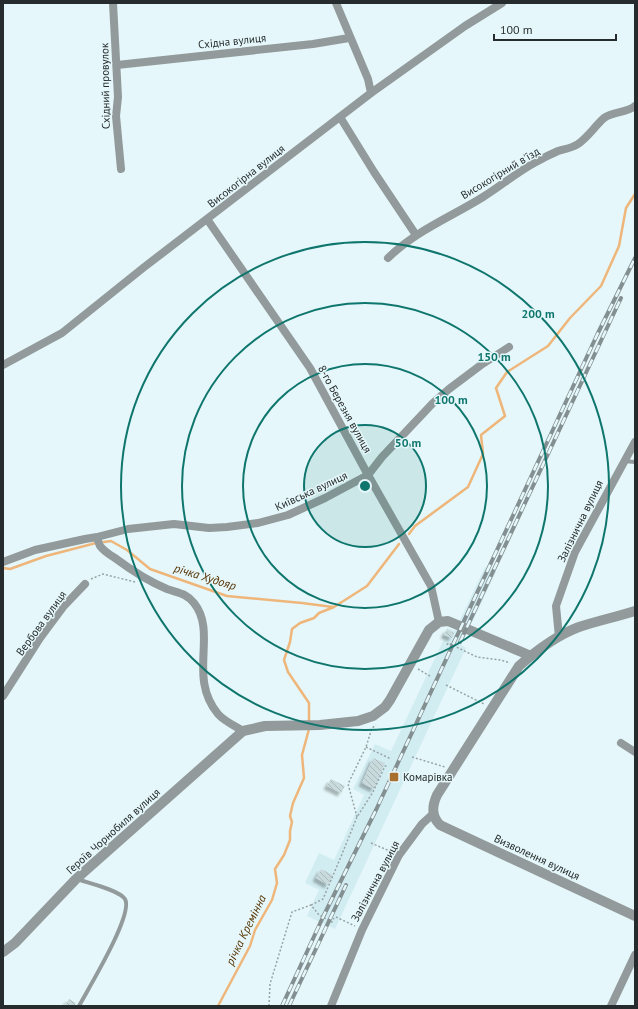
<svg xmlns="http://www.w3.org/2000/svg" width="638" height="1009" viewBox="0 0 638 1009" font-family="'PT Sans',sans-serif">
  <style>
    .built { fill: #d2edf2 }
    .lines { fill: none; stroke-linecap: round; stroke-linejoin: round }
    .stream { stroke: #eeb67b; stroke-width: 2.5 }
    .building { fill: url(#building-back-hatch); filter: url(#shadow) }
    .path { stroke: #97a4a6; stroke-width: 1.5; stroke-dasharray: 2 2; stroke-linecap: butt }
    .service { stroke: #929a9b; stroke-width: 4 }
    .minor { stroke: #929a9b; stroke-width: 8 }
    .tertiary { stroke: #929a9b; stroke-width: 10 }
    .rail-casing { stroke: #838f91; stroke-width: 4 }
    .rail { stroke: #e5f7fa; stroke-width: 2.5; stroke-dasharray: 8; stroke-linecap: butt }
    .ring { fill: none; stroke: #0f766e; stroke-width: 2 }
    .poi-dot { fill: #a86f2d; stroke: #e5f7fa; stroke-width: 1.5 }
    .labels { text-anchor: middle; stroke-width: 3; stroke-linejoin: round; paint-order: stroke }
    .street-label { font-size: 11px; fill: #262c2d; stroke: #e5f7fa }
    .poi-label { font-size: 11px; fill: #262c2d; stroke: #e5f7fa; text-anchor: start }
    .water-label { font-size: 12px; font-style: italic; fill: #573302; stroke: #e5f7fa }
    .centre { fill: #0f766e; stroke: #e5f7fa; stroke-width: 2 }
    .ring-label { font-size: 12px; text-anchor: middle; font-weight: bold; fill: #0f766e; stroke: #e5f7fa; stroke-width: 3; stroke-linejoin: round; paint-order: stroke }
  </style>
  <defs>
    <pattern id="building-back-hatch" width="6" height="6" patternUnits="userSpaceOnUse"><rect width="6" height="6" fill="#c9dadd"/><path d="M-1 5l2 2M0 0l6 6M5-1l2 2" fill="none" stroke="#acbbbe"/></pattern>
    <filter id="shadow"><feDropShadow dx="-3.5" dy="3.5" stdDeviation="1" flood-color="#0004"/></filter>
  </defs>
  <rect width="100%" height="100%" fill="#e5f7fa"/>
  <path class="built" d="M485,567L496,572L461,645L466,648L335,929L307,916L319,890L305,883L319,853L334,860L364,795L353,789L375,744L391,751L444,639L442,638L447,628L455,631Z"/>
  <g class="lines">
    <path class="stream" d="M409,534L415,526L468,487L483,454L481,435L505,416L496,388L507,372L548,346L570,318L601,286L619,246L626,208L635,194
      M104,542L111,541L127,550L150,569L227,596L302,603L333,607
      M3,568L10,569L46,556L96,543
      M309,722V703L288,672L284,660L290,642L292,629L300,623L314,618L319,613L334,607L367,586L399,544
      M218,1006L250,946L255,930L272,900L277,883L275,869L284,855L290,840V831L292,822L290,816L293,803L304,778L302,755L309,729"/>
  </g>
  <path class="building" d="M447,629L454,633L452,638L444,635Z
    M373,758L385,763L374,789L362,783Z
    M331,779L345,786L341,793L327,786Z
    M321,869L333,875L328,885L316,878Z
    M69,999L76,1003L74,1006H64Z"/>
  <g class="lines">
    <path class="path" d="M91,579L103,574L135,582
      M447,645L448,643L477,657L501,660L510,663
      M418,669L430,676
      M446,685L484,704
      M366,747L391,759
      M412,757L445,767
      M357,817L348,784L366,747L372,728L376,725
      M371,843L392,852
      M311,905L323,899L340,859L357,817L373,792L385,766H387
      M336,917L355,926
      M269,1006L270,984L292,912L311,905L319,915L332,922L334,918"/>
    <path class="service" d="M624,461L635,462
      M77,879C88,883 119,890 125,899C134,914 88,989 79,1006"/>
    <path class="minor" d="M113,3L118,97L116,116L121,169
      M336,3L368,79L371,93
      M117,65L313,44L349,38
      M340,117L374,172L416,235
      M207,219L310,368L368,475L431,586L439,622
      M388,258C415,231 451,217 483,197C501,186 517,172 536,162C543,158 551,154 558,151C565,149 572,148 578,144C588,137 595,126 604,118C613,111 627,113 635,106
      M3,365L62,333L143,268L371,93L465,26L502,3
      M97,537C98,540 99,544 100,546C104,551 110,555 115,558C131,570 148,581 167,589C178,593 186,593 194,603C218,633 187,677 218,714C224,721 235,726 243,731
      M3,562L35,550L85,539L97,537L128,529L174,524L209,528L227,527L258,523L288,515L325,498L368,475L382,457L433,403L449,389L481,365L509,347
      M559,637L556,606L575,552L635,442
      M3,696L40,638L63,607L85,584
      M621,743L635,752
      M331,1006L362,930L399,855L422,824L434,813
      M611,1006L635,955"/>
    <path class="tertiary" d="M635,611C616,617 597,621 579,627C557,635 536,651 519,666L437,795C432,806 431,816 440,825L635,916
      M3,952L15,943L76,879L243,731L265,726L320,725L358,721L373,716L385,707L390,700L429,630L439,622L448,621L531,656"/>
    <defs>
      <path id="rail" d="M460,642L621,298
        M282,1006L323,917L376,810L597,335L635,258
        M289,1006L346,885"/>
    </defs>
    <use href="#rail" class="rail-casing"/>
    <use href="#rail" class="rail"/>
  </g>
  <circle cx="365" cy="486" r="61" fill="#0f766e" fill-opacity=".12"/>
  <g class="ring">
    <circle cx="365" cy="486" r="61"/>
    <circle cx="365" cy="486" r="122"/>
    <circle cx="365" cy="486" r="183"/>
    <circle cx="365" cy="486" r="244"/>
  </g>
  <rect class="poi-dot" x="389" y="772" width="10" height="10" rx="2"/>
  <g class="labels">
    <g class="street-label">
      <text transform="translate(232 41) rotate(-6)" y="4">Східна вулиця</text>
      <text transform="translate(105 86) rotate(-91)" y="4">Східний провулок</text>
      <text transform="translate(500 173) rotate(-31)" y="4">Високогірний в'їзд</text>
      <text transform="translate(246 176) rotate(-38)" y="4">Високогірна вулиця</text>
      <text transform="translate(345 409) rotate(61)" y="4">8-го Березня вулиця</text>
      <text transform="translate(311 491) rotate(-25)" y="4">Київська вулиця</text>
      <text transform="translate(580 521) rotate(-64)" y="4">Залізнична вулиця</text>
      <text transform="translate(41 623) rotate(-54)" y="4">Вербова вулиця</text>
      <text transform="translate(113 831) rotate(-42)" y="4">Героїв Чорнобиля вулиця</text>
      <text transform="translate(537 857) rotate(25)" y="4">Визволення вулиця</text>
      <text transform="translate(375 881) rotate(-62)" y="4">Залізнична вулиця</text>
    </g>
    <g class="poi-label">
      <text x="403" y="781">Комарівка</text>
    </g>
    <g class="water-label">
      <text transform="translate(205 577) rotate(17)" y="4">річка Худояр</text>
      <text transform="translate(246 930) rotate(-64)" y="4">річка Кремінна</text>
    </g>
  </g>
  <circle cx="365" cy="486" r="6" class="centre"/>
  <g class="ring-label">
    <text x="538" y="318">200 m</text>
    <text x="494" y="361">150 m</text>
    <text x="451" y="404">100 m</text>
    <text x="408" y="447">50 m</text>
  </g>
  <rect width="638" height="1009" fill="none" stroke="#262c2d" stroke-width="8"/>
  <path d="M494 34v6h122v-6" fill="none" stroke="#262c2d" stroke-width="2"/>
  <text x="500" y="34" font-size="12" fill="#262c2d" stroke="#e5f7fa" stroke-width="3" paint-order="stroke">100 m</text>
</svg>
